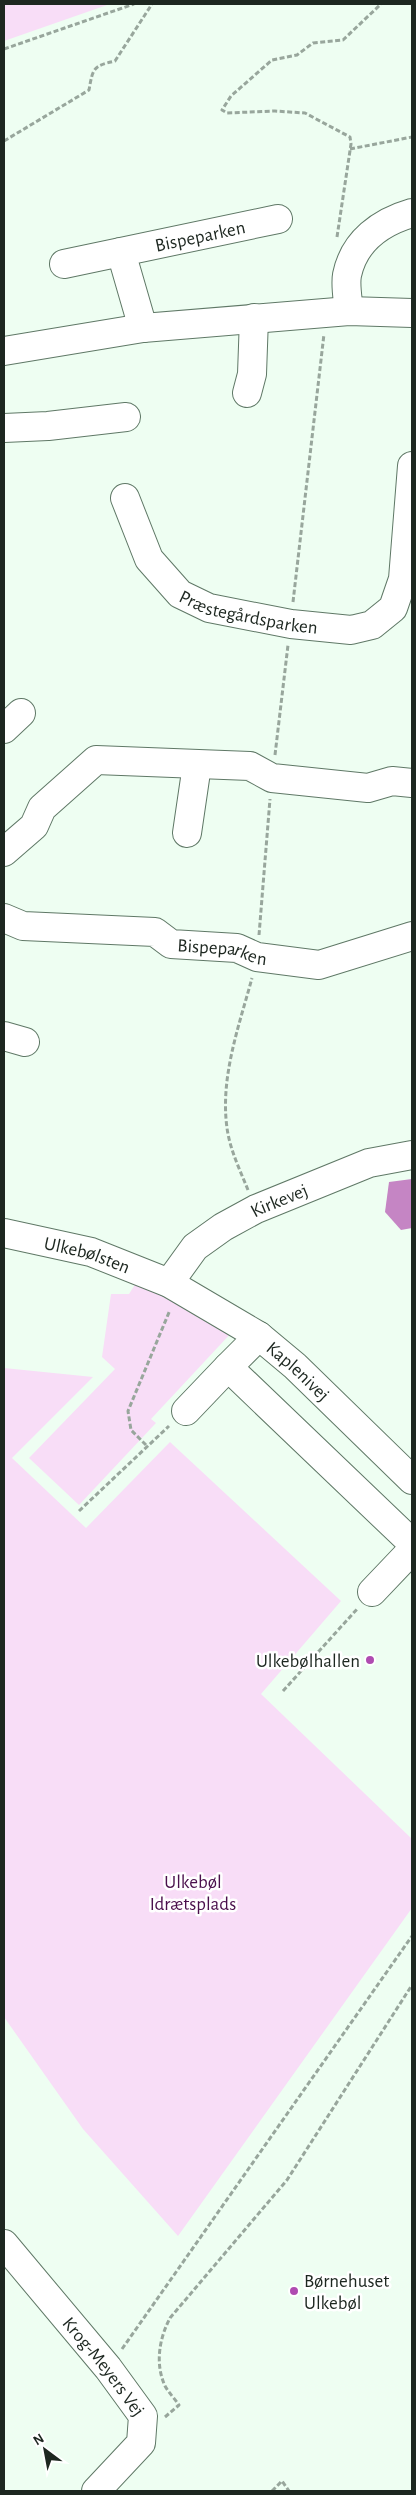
<svg xmlns="http://www.w3.org/2000/svg" width="416" height="2495" viewBox="0 0 416 2495" font-family="'Alegreya Sans',sans-serif">
  <style>
    .green { fill: #f8ddf7 }
    .water { fill: #c585c4 }
    .lines { fill: none; stroke-linecap: round; stroke-linejoin: round }
    .minor-casing { stroke: #5f7866; stroke-width: 30 }
    .path { stroke: #98a69c; stroke-width: 3; stroke-dasharray: 5 2.5; stroke-linecap: butt }
    .minor { stroke: #fff; stroke-width: 28 }
    .poi-dot { fill: #af4bb1; stroke: #fff; stroke-width: 2 }
    .labels { text-anchor: middle; stroke-width: 5; stroke-linejoin: round; paint-order: stroke }
    .street-label { font-size: 19px; fill: #1d2720; stroke: #fff }
    .poi-label { font-size: 19px; fill: #1d2720; stroke: #fff; text-anchor: end }
    .park-label { font-size: 19px; fill: #4a104c; stroke: #fff }
  </style>
  <rect width="100%" height="100%" fill="#eefef2"/>
  <path class="green" d="M4,4H110L4,41Z
    M138,1280L233,1331L151,1419L156,1423L79,1505L29,1458L115,1369L102,1357L111,1294H129Z
    M4,1368L93,1377L12,1458L86,1528L170,1442L341,1601L261,1694L412,1839V1908L178,2236L83,2129L4,2017Z"/>
  <path class="water" d="M412,1179V1228L401,1230L385,1212L389,1182Z"/>
  <g class="lines">
    <defs>
      <g id="minor">
        <path d="M121,252L143,328"/>
        <path id="s1" d="M64,264L278,219"/>
        <path d="M349,311C348,300 345,286 347,275C354,241 381,222 412,213"/>
        <path d="M4,351L143,328L349,311L412,313"/>
        <path d="M247,393L252,374L254,318"/>
        <path d="M4,428L48,426L126,417"/>
        <path id="s2" d="M125,498L149,559L180,594L209,608L291,624L351,630L372,625L393,608L403,579L412,466"/>
        <path d="M4,729L21,713"/>
        <path d="M187,833L197,765"/>
        <path d="M4,852L34,826L42,808L96,760L250,766L272,778L368,788L392,781L412,783"/>
        <path id="s3" d="M4,918L23,926L155,932L171,944L237,948L257,957L319,965L412,936"/>
        <path d="M4,1036L25,1042"/>
        <path id="s4" d="M4,1233L91,1252L169,1283L259,1336L295,1366L412,1480"/>
        <path id="s5" d="M169,1283L195,1247L223,1227L256,1209L369,1163L412,1155"/>
        <path d="M259,1336L228,1367L412,1543"/>
        <path d="M186,1411L228,1367"/>
        <path d="M372,1592L412,1550"/>
        <path id="s6" d="M4,2244L108,2368L143,2416L141,2443L96,2491"/>
      </g>
    </defs>
    <use href="#minor" class="minor-casing"/>
    <path class="path" d="M4,49L134,4
      M4,141L89,90C93,68 93,66 115,61L152,4
      M350,149L412,137
      M337,237L351,144L350,137L305,113L275,111L227,113L222,110L231,96L272,60L297,55L313,43L343,40L381,4
      M293,602L324,334
      M275,755L288,645
      M259,935L270,799
      M248,1190C240,1170 230,1150 227,1128C220,1077 239,1026 252,978
      M146,1445L131,1430L128,1411L170,1310
      M79,1511L169,1426
      M283,1691L358,1608
      M122,2349L412,1936
      M165,2417L179,2405C175,2399 169,2393 165,2386C155,2364 159,2339 170,2318L287,2180L412,1985
      M272,2491L282,2481L289,2491"/>
    <use href="#minor" class="minor"/>
  </g>
  <g class="poi-dot">
    <circle cx="370" cy="1660" r="5"/>
    <circle cx="294" cy="2291" r="5"/>
  </g>
  <g class="labels">
    <g class="street-label">
      <text dy="7" stroke="none"><textPath href="#s1" startOffset="139">Bispeparken</textPath></text>
      <text dy="7" stroke="none"><textPath href="#s2" startOffset="184">Præstegårdsparken</textPath></text>
      <text dy="7" stroke="none"><textPath href="#s3" startOffset="225">Bispeparken</textPath></text>
      <text dy="7" stroke="none"><textPath href="#s5" startOffset="141">Kirkevej</textPath></text>
      <text dy="7" stroke="none"><textPath href="#s4" startOffset="86">Ulkebølsten</textPath></text>
      <text dy="7" stroke="none"><textPath href="#s4" startOffset="330">Kaplenivej</textPath></text>
      <text dy="7" stroke="none"><textPath href="#s6" startOffset="158">Krog-Meyers Vej</textPath></text>
    </g>
    <g class="poi-label">
      <text x="360" y="1667">Ulkebølhallen</text>
      <text x="304" y="2287" text-anchor="start">Børnehuset<tspan x="304" dy="22">Ulkebøl</tspan></text>
    </g>
    <g class="park-label">
      <text x="193" y="1888">Ulkebøl<tspan x="193" dy="22">Idrætsplads</tspan></text>
    </g>
  </g>
  <rect width="416" height="2495" fill="none" stroke="#1d2720" stroke-width="10"/>
  <g transform="translate(45 2450) rotate(328)" stroke="#ffffff" stroke-width="4" paint-order="stroke">
  <path d="M0-4L9 19L0 12L-9 19Z" fill="#1d2720"/>
  <text y="-8" font-size="14" font-weight="bold" text-anchor="middle" fill="#1d2720">N</text>
  </g>
</svg>
